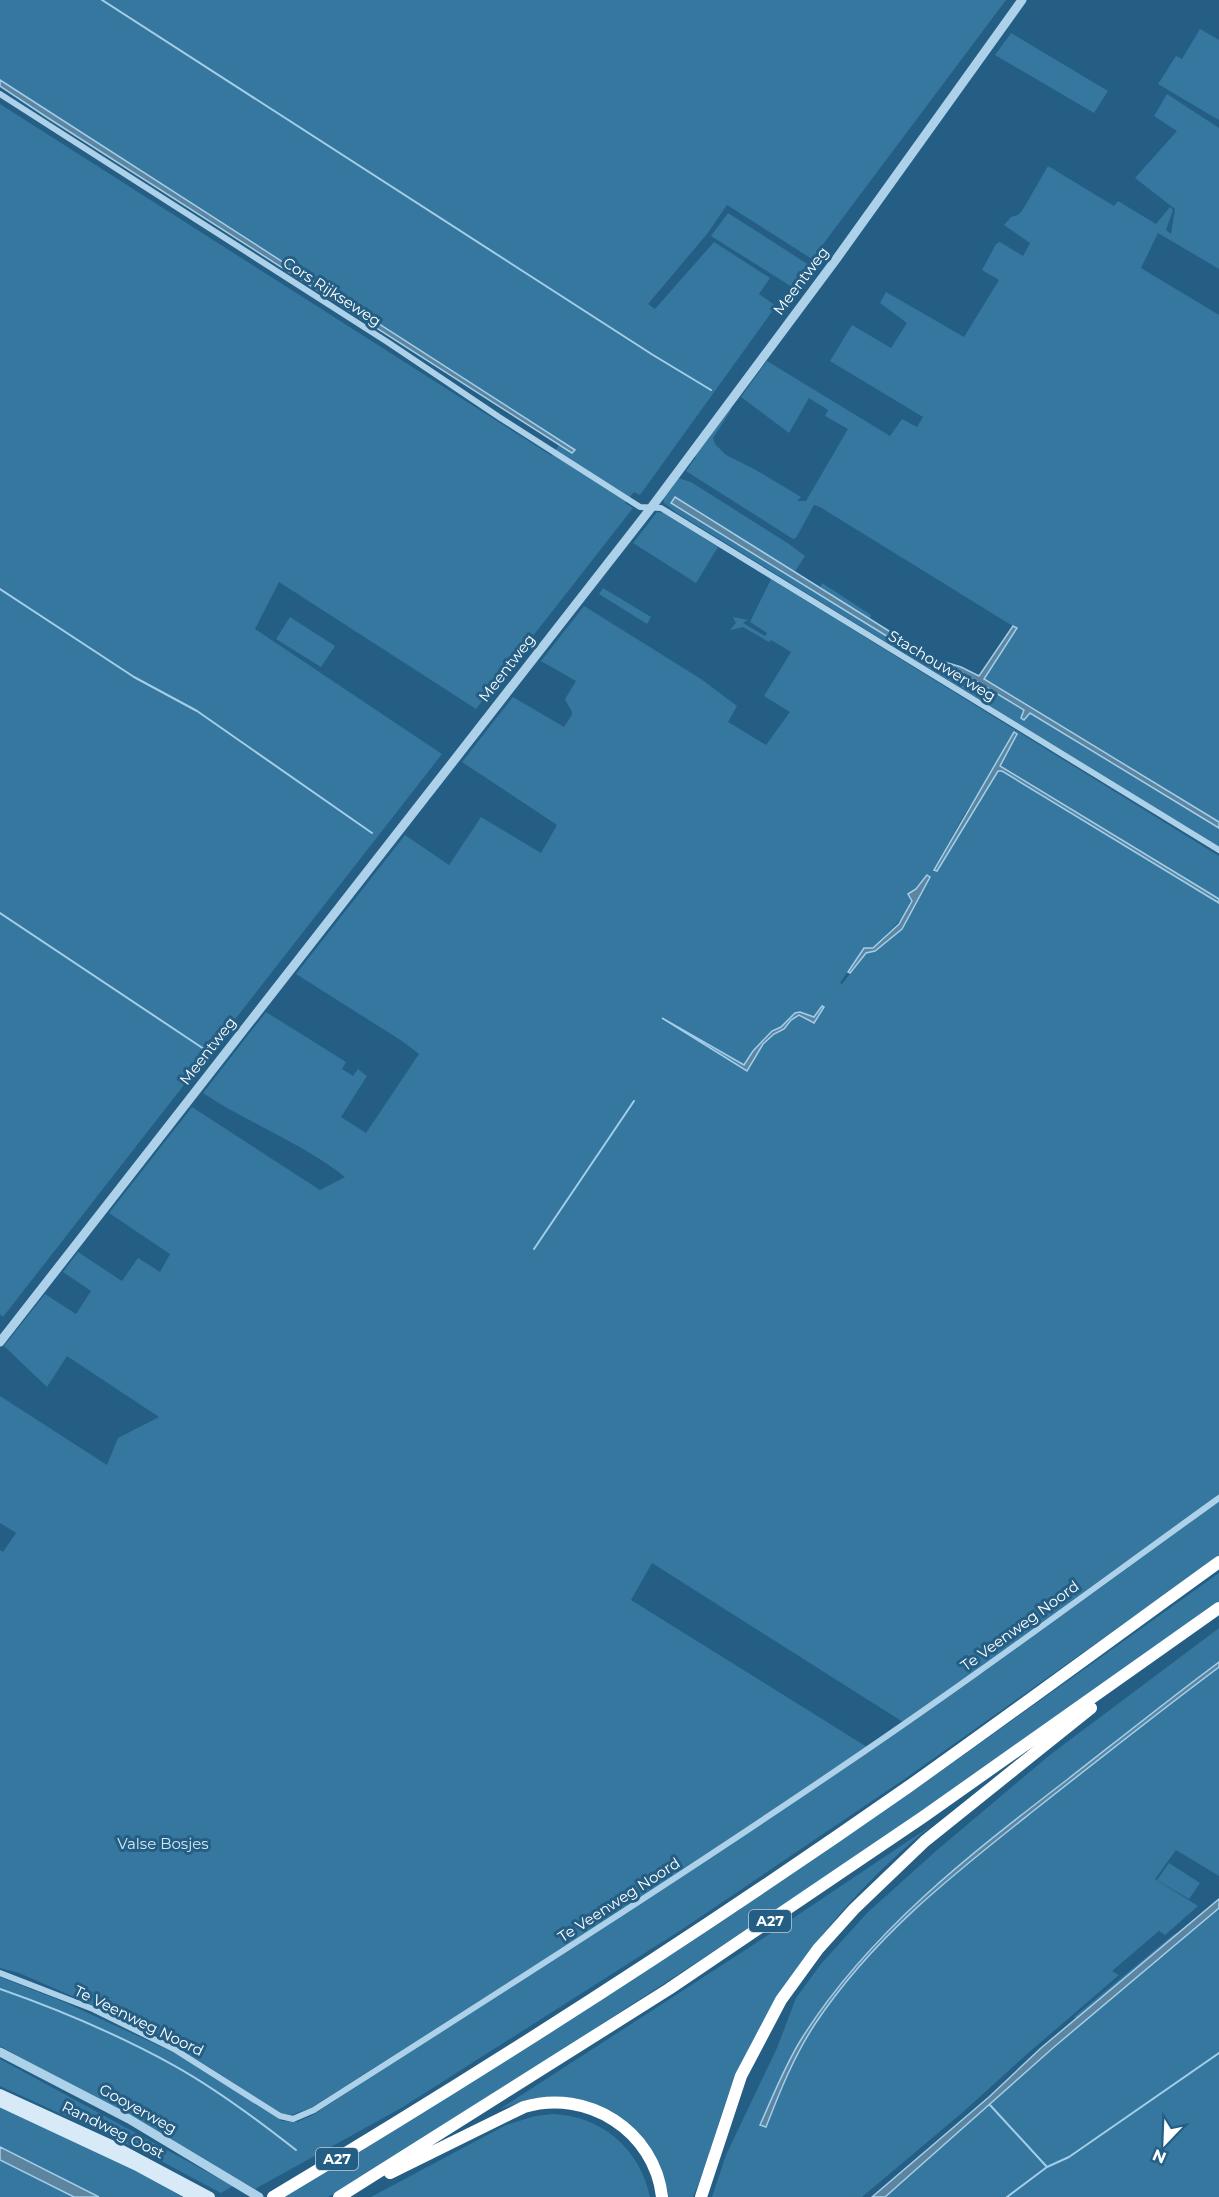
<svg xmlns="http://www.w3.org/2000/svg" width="1219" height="2197" viewBox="0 0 1219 2197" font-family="Montserrat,sans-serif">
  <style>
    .green { fill: #35779f; fill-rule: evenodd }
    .water { fill: #5d859f; stroke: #a2cee9; stroke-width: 1.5 }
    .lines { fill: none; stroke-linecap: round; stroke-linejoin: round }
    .stream { stroke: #a2cee9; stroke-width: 2 }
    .minor { stroke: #add1e8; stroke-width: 6 }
    .tertiary { stroke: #add1e8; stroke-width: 9 }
    .secondary { stroke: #d8eaf7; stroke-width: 10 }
    .motorway { stroke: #fff; stroke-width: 12 }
    .labels { text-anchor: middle; stroke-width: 6; stroke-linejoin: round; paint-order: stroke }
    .shield { fill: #245e84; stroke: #bdcfda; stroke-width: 1.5 }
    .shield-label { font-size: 14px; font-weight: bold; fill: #fff }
    .street-label { font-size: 15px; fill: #fff; stroke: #245e84 }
    .park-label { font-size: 15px; fill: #d1e8f6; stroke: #245e84 }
  </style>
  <rect width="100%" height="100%" fill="#245e84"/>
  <path class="green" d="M0,0H1006L812,259L727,205L707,234L648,304L655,309L714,242L770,278L759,294L776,306L640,495L634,492L625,503L633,508L476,709L279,582L255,629L442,754L3,1317L0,1314V104L552,456L559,445L572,453L575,450L0,80Z
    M1200,29L1219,40V120L1158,84L1176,56L1182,59Z
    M1011,33L1108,91L1094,113L995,55Z
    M1167,94L1219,128V269L1158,233L1141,268L1219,315V822L984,679L1016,628L820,507L814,505L796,538L793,539L686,471L696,457L693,456L730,407L731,410L713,438L715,444L726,455L756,470L801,497L797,501H806L848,429L825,416L828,410L809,398L789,433L741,397L767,361L890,436L902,419L917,427L923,417L830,361L852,325L891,348L907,323L880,303L886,292L964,337L999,280L982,270L996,244L1000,242L1023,256L1030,243L1004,225L1011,217L1018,215L1022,211L1048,166L1114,206L1118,201L1156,224L1170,207L1173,210L1166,230L1171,234L1175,209L1135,178L1177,131L1154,116Z
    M728,213L809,265L792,287L711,236Z
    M678,478L691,482L789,544L805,556L794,573L675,498L672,502L935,666L961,672L1024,710L1021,718L1025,720L1030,713L1219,828V847L677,513L664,503L663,498Z
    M657,512L664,513L718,547L696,583L633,543Z
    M771,579L1219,856V899L1000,765L1017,734L964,815L934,869L937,871L998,771H1002L1219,903V1495L903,1722L652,1563L631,1600L867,1747L632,1904L311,2108L291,2115L280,2113L154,2032L19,1973L0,1968V1550L3,1552L16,1533L0,1523V1396L107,1465L118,1438L159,1417L67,1356L47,1387L4,1346L45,1294L76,1314L91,1291L63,1272L78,1252L122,1281L138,1258L160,1272L170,1254L109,1213L192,1107L320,1190L345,1177C302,1143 248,1123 203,1093L266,1012L346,1062L342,1069L353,1076L358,1069L367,1076L341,1117L366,1133L419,1054L402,1041L296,974L405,835L449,865L481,817L541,853L557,825L462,762L513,697L564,727C576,709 573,716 565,699L576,681L541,661L584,606L701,679L737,706L728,722L766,745L790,712L764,696L791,652L771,640L769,642L743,627L730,630L736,623L733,617L748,620L743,623L765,636L767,633L750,622ZM927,876L930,877L902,929L875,951L866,953L842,984L840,983L864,948H873L906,914L912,901L914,891ZM822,1006L814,1023L799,1015L791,1020L784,1029L774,1034L763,1044L747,1071L666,1020L744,1065L753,1051L772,1031L781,1027L795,1013L800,1012L814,1018Z
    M822,583L871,615L870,620L820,588Z
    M603,588L651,617L647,624L599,594Z
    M290,617L335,646L321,667L276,639Z
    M1219,1501V1556L906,1778L681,1930L403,2107L255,2189L0,2046V1977L64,2002L179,2055L282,2121L297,2122L313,2115L967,1682L1099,1589Z
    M1219,1573V1602C1153,1649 1088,1697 1022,1743C801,1896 576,2043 348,2185L328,2197H285L704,1931L951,1764Z
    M1219,1628V1662L1009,1824L915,1904L876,1942L835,1991L800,2041L766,2126C781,2091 794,2056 815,2024C874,1937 951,1876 1032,1812C1094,1763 1156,1714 1219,1667V1876L1176,1850L1155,1879L1198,1906L1165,1935L1159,1931L1112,1971L1119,1975L1027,2054L963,2112L862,2197H712L726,2155L777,2048L796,1998L821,1964L867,1913L936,1851L1051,1754Z
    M932,1825C850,1892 781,1975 737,2073C719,2113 711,2157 693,2197H667L661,2172L595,2105L574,2099L553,2097L531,2099L500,2109L753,1945Z
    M1169,1863L1200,1883L1189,1899L1157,1880Z
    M1219,1908V2197H885L1054,2047Z
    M1182,1930L1077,2019L1074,2017L1173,1935Z
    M0,2059L233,2186L221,2193L146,2153L0,2086Z
    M0,2106L147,2176L182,2197H99L0,2147Z
    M553,2114C602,2116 640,2149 650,2197H371L506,2125L535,2116Z
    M0,2160L74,2197H0Z"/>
  <path class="water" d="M0,80L575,450L572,453L48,118L0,86Z
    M675,497L932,658L961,667L979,676L1013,626L1017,628L984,679L1219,822V828L1030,713L1024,720L1021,718L1024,710L961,672L935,666L906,648L671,503Z
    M1014,732L1017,734L1000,766L1219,899V903L1002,771H998L937,871L934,870Z
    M927,875L930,877L902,929L875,951L866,953L850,973L848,972L864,948H873L899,924L912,901L908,894L916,889Z
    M822,1006L824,1007L814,1023L799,1015L791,1020L784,1029L774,1034L763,1044L747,1071L662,1018L744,1065L753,1051L772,1031L781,1027L795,1013L800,1012L814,1017Z
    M1219,1662V1667C1156,1714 1094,1763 1032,1812C951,1876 873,1937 815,2024C794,2056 780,2091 766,2127L760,2125C773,2096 785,2065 802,2038C869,1932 969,1855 1068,1779C1118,1740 1168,1700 1219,1662Z
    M1219,1899V1908L1054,2047L885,2197H872L989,2097L1041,2048Z
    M0,2147L99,2197H74L0,2160Z"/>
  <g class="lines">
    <path class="stream" d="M102,0L653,355L711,390
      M0,589L134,677L197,711L372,833
      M0,913L204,1049
      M534,1249L634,1101
      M0,1989C60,2010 119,2035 175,2066C218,2090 258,2120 296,2150
      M990,2105L1047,2167
      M1007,2197L1047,2167L1069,2157L1219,2053"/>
    <path class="minor" d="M0,94L389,343L499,417L640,507L661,508L1219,850
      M0,1973L93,2009L174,2049L280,2116L293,2119L314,2110C488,1999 663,1888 834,1772C965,1684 1091,1590 1219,1498"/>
    <path class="tertiary" d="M0,1342L651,508L837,258L1022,0
      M0,2052L129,2119L259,2197"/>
    <path class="secondary" d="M0,2094L118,2148L210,2197
      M0,2102L139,2167L194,2197"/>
    <path class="motorway" d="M390,2173L524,2107C587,2088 655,2131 662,2197
      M273,2197C489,2068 702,1931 908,1787C1012,1713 1115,1637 1219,1562
      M339,2197L669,1989L923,1817L1219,1608
      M701,2197L741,2076L781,2000L818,1949L854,1909L925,1841L1091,1708"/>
  </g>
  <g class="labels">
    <g class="shield">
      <rect x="749" y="1910" width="42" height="22" rx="4.5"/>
      <rect x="316" y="2148" width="42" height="22" rx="4.5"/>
    </g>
    <g class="shield-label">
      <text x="770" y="1926">A27</text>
      <text x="337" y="2164">A27</text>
    </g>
    <g class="street-label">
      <text transform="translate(801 281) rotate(-53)" y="5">Meentweg</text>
      <text transform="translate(332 292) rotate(33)" y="5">Cors Rijkseweg</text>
      <text transform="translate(942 666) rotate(31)" y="5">Stachouwerweg</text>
      <text transform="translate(507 668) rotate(-52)" y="5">Meentweg</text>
      <text transform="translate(208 1051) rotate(-52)" y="5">Meentweg</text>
      <text transform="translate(1020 1626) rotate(-36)" y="5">Te Veenweg Noord</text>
      <text transform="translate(619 1900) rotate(-33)" y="5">Te Veenweg Noord</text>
      <text transform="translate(139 2021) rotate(26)" y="5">Te Veenweg Noord</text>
      <text transform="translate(138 2109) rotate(29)" y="5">Gooyerweg</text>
      <text transform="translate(113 2130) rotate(26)" y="5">Randweg Oost</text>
    </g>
    <g class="park-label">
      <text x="163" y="1849">Valse Bosjes</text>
    </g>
  </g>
  <g transform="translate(1165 2143) rotate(203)" stroke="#245e84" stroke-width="4.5" paint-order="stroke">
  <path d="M0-4.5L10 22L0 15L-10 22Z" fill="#ffffff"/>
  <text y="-9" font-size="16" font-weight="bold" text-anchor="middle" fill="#ffffff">N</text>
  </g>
</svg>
